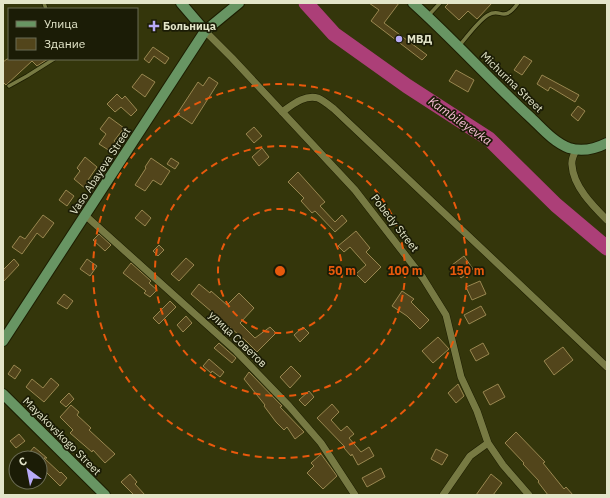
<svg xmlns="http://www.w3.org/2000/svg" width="610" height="498" viewBox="0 0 610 498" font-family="'IBM Plex Sans',sans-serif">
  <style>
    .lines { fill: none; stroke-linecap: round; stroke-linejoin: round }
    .river { stroke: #ac3f78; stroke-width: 15 }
    .building { fill: #52451b; stroke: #998750 }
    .lane-casing { stroke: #1c1d01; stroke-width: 5 }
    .street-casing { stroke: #1c1d01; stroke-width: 8 }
    .secondary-casing { stroke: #1c1d01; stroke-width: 12 }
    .lane { stroke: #777a43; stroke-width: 3.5 }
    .street { stroke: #777a43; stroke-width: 7 }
    .secondary { stroke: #689563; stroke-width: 10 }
    .ring { fill: none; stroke: #e8590c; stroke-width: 2; stroke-dasharray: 7 5 }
    .poi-dot { fill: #b8abf7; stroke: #1b1c06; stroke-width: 1.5 }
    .labels { text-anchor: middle; stroke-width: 3.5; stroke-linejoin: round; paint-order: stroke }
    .poi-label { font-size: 11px; font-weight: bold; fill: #e3e5c9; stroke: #1b1c06; text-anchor: start }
    .street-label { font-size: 11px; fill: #e3e5c9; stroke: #1b1c06 }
    .water-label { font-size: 12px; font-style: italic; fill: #fbc1da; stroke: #1b1c06 }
    .centre { fill: #e8590c; stroke: #1b1c06; stroke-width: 2 }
    .ring-label { font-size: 12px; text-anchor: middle; font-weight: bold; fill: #e8590c; stroke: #1b1c06; stroke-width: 3.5; stroke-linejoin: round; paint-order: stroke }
  </style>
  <rect width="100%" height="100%" fill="#34360b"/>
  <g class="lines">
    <path class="river" d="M306,3L334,34L407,86L489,139L556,205L607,248"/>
  </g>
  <path class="building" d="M369,3H399L384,23L427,55L422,60L371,21L379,10Z
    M449,3H492L477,19L468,11L459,20L445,7Z
    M153,47L169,58L165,64L154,56L149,63L144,59Z
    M524,56L532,61L522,75L514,70Z
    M7,59H48L37,66L32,61L6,85L3,82V62Z
    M456,70L474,80L468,92L449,81Z
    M142,74L155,82L145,97L132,87Z
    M542,75L579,95L575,102L550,87L548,91L537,84Z
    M209,77L218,83L192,124L177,114L198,82L203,86Z
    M117,94L122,99L125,96L137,110L131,116L121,107L115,112L107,104Z
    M578,106L585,111L578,121L571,115Z
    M109,117L124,128L114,141L116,142L110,151L99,144L106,134L100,129Z
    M254,127L262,136L254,143L246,134Z
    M262,148L269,157L259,166L252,157Z
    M85,157L97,167L88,180L91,182L86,189L74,179L80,171L77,168Z
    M151,158L170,171L161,185L153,180L145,191L135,185L146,168L145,167Z
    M171,158L179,163L175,169L167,164Z
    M298,172L325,202L320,206L335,222L342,215L347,221L335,232L315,211L312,213L301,201L304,198L288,182Z
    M66,190L74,196L67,206L59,200Z
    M142,210L151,218L145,226L135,218Z
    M43,215L54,223L43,238L37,233L22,254L12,247L20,236L25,239Z
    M356,231L370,248L366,252L381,267L365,283L356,274L366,265L350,247L344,252L338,246Z
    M99,234L111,245L105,251L93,240Z
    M159,245L164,250L158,256L153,251Z
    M464,256L473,269L461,278L452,265Z
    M186,258L194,265L179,281L171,274Z
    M14,259L19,265L3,282V270Z
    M87,259L97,266L90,276L80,269Z
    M131,263L151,281L149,283L157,290L150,297L144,293L146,291L123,273Z
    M480,281L486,294L472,300L466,287Z
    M199,284L210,293L211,291L227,305L239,293L254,308L240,323L255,338L270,327L276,333L257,352L246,341L191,294Z
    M402,291L414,299L411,302L429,320L420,329L407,316L392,306Z
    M64,294L73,301L67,309L57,303Z
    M170,301L176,307L159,324L153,318Z
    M481,306L486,315L469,324L464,315Z
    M186,316L192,323L183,332L177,325Z
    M303,327L309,333L300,342L294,335Z
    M438,337L449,349L433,363L422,351Z
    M219,343L236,358L232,363L214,348Z
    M483,343L489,354L476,361L470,350Z
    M563,347L573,360L554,375L544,361Z
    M209,359L224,372L220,377L212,371L211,373L203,366Z
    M14,365L21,370L15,379L8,374Z
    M291,366L301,376L290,388L280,377Z
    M249,372L282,406L280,407L304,432L295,439L287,427L284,430L276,422L264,406L265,405L244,379Z
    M51,378L59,385L44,402L26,387L32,379L43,388Z
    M458,384L464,396L456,403L448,393Z
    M498,384L505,397L490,405L483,392Z
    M309,391L314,397L305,406L299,400Z
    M69,393L74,399L66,407L60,402Z
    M332,404L339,412L331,420L341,431L347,426L354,434L349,438L361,452L369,447L374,456L358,465L352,454L351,456L344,448L345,447L317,418Z
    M71,405L79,412L77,415L91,428L89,430L115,454L105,463L93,450L92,452L70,433L73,430L60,417Z
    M516,432L545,462L543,463L564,489L566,487L573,495H548L538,482L539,481L523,464L524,463L505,443Z
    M19,434L25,441L16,448L10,441Z
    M34,447L47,458H44L60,473L61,472L67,478L60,486L46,472L44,474L40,470V458H34L29,453Z
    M436,449L448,455L442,465L431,459Z
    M321,454L337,476L323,489L307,473L314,466L311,463Z
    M381,468L385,477L367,487L362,478Z
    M130,474L137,482L135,484L145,495H134L121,482Z
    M491,474L502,483L493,495H476Z"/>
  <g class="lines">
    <defs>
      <path id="lane" d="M44,3L46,9
        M428,16L440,3
        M459,46C467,37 478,21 488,15C501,7 503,24 518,3
        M9,86L27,76L54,59"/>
      <path id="street" d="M205,31L232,58L355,190L423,278L446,315L461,377L477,411L488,443L503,465L529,495
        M282,112C292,105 305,94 318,98C323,100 329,105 334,109L607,367
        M576,150C574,154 571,160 572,165C573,186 593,206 607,220
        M86,216L236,351L289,406L321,443L355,495
        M443,495L470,456L488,443"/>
      <path id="secondary" d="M181,3L205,31
        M413,3C453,39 489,79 529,116C541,127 553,142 569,148C582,152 595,149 607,143
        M3,341L205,31L239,3
        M3,394L105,495"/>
    </defs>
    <use href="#lane" class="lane-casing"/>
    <use href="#street" class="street-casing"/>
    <use href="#secondary" class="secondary-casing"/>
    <use href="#lane" class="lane"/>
    <use href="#street" class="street"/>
    <use href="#secondary" class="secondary"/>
  </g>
  <g class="ring">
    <circle cx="280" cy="271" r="62"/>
    <circle cx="280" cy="271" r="125"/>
    <circle cx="280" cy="271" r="187"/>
  </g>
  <g class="poi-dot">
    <path d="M152 20h4v4h4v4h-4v4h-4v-4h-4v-4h4z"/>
    <circle cx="399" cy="39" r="4"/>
  </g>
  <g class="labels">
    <g class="poi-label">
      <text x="163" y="30">Больница</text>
      <text x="407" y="43">МВД</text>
    </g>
    <g class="street-label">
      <text transform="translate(512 82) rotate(44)" y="4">Michurina Street</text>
      <text transform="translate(100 171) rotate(-57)" y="4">Vaso Abayeva Street</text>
      <text transform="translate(395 223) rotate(52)" y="4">Pobedy Street</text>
      <text transform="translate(238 339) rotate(44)" y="4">улица Советов</text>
      <text transform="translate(62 436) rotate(45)" y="4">Mayakovskogo Street</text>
    </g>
    <g class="water-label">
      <text transform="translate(460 121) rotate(35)" y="4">Kambileyevka</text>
    </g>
  </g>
  <circle cx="280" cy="271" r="6" class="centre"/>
  <g class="ring-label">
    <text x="342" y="275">50 m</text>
    <text x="405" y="275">100 m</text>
    <text x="467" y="275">150 m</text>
  </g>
  <rect width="610" height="498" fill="none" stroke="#e3e5c9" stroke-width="8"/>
  <rect x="8" y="8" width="130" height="52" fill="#1b1c06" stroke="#6b6c54"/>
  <rect x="16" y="21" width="20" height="6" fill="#689563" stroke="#6b6c54"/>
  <text x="44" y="28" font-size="12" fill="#e3e5c9">Улица</text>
  <rect x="16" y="38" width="20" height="12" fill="#52451b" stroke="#6b6c54"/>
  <text x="44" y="48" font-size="12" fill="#e3e5c9">Здание</text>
  <g transform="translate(28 470) rotate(328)"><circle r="19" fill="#1b1c06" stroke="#6b6c54"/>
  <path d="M0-3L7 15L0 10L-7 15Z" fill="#b8abf7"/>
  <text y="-6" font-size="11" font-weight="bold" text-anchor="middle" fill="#e3e5c9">С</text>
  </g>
</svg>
